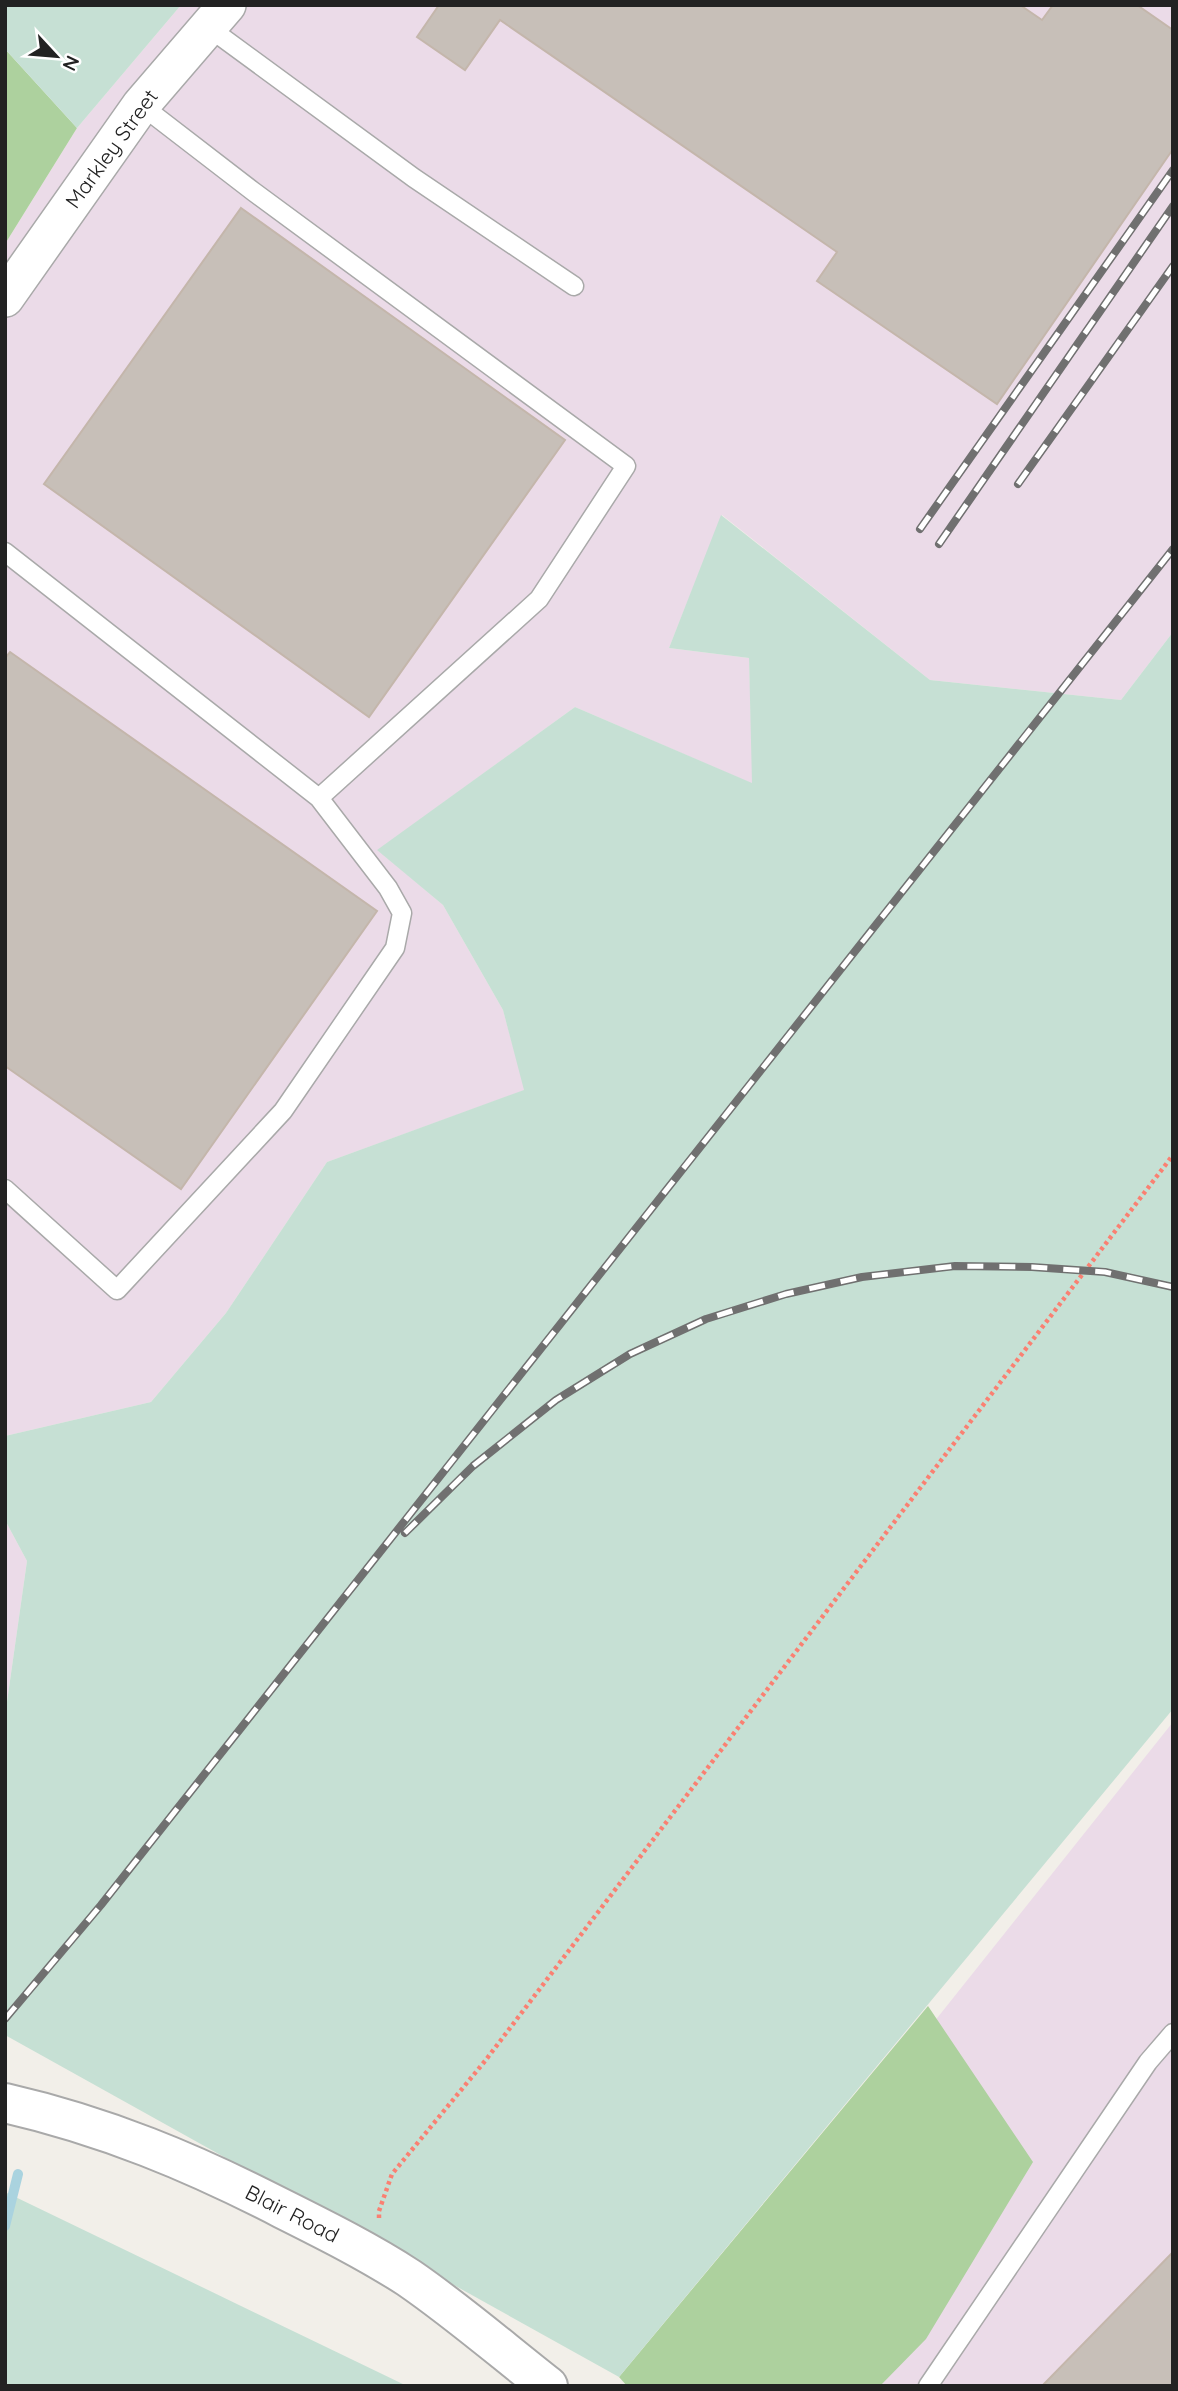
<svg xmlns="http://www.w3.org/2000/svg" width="1178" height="2391" viewBox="0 0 1178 2391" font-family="Quicksand,sans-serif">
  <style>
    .industrial { fill: #ebdbe8 }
    .forest { fill: #add19e }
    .wetland { fill: #c6e0d4 }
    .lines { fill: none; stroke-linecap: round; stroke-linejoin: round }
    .stream { stroke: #aad3df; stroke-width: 10 }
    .building { fill: #c7bfb8; stroke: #c4b6ab; stroke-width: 2 }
    .service-casing { stroke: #a9a9a9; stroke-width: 21 }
    .minor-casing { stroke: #a9a9a9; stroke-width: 40 }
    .tertiary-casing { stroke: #a9a9a9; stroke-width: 42 }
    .path { stroke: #fa8072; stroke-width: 4.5; stroke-dasharray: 3.5 3.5; stroke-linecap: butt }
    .service { stroke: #fff; stroke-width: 18 }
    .minor { stroke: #fff; stroke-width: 37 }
    .tertiary { stroke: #fff; stroke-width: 38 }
    .rail-casing { stroke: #707070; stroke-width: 8 }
    .rail { stroke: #fff; stroke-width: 5; stroke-dasharray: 16; stroke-linecap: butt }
    .labels { text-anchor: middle; stroke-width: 7; stroke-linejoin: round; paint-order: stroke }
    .street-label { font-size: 21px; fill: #222; stroke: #fff }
  </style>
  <rect width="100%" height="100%" fill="#f2efe9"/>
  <path class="industrial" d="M181,5H1173V632L1121,700L930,680L722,515L669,648L749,658L753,784L575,707L378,850L443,905L503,1010L525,1090L327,1162L226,1313L151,1402L5,1436V244L77,128Z
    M5,1520L27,1561L5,1716Z
    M1173,1722V2386H644Z"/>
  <path class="forest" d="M5,49L77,128L5,244Z
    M928,2006L1033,2162L926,2339L880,2386H627L619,2377Z"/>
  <path class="wetland" d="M5,5H181L77,128L5,49Z
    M721,515L930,680L1121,700L1173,632V1709L619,2377L5,2035V1716L27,1561L5,1520V1436L151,1402L226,1313L327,1162L524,1090L503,1010L443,905L377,850L575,707L752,783L749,658L669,648Z
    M5,2192L407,2386H5Z"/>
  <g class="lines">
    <path class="stream" d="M5,2226L18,2174"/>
  </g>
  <path class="building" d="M439,5H1020L1042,20L1053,5H1137L1173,30V149L997,404L817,281L837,252L500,20L465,70L417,37Z
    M241,208L565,440L369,717L44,484Z
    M10,652L377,911L181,1189L5,1066V658Z
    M1173,2252V2386H1042Z"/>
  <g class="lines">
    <defs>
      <path id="service" d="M208,27L414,178L574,286
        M141,105L254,192L626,466L539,599L319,798
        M5,552L319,798L388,888L402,913L395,948L283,1111L117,1290L5,1189
        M928,2386L1148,2062L1173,2033"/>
      <path id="minor" d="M5,298L141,105L227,5"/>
      <path id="tertiary" d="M5,2103C105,2126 192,2162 283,2209C325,2230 369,2252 409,2278C457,2311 502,2350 548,2386"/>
    </defs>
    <use href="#service" class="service-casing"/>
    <use href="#minor" class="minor-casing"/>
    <use href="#tertiary" class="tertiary-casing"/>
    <path class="path" d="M379,2218V2211L392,2174L485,2061L1173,1155"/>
    <use href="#service" class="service"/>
    <use href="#minor" class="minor"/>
    <use href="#tertiary" class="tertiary"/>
    <defs>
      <path id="rail" d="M1018,484L1173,266
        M920,529L1173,170
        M939,544L1173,206
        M405,1533L473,1466L556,1400L630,1354L706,1319L786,1294L862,1277L955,1266L1032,1267L1105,1272L1173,1287
        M5,2019L101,1905L1173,549"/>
    </defs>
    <use href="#rail" class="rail-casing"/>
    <use href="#rail" class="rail"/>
  </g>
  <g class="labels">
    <g class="street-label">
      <text transform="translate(112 149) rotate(-54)" y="7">Markley Street</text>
      <text transform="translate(292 2214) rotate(27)" y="7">Blair Road</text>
    </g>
  </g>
  <rect width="1178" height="2391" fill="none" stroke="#222222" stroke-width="14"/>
  <g transform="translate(56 56) rotate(116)" stroke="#ffffff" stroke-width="5" paint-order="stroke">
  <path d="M0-5L12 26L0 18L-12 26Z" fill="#222222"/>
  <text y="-10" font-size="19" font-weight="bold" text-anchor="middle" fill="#222222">N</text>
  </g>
</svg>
